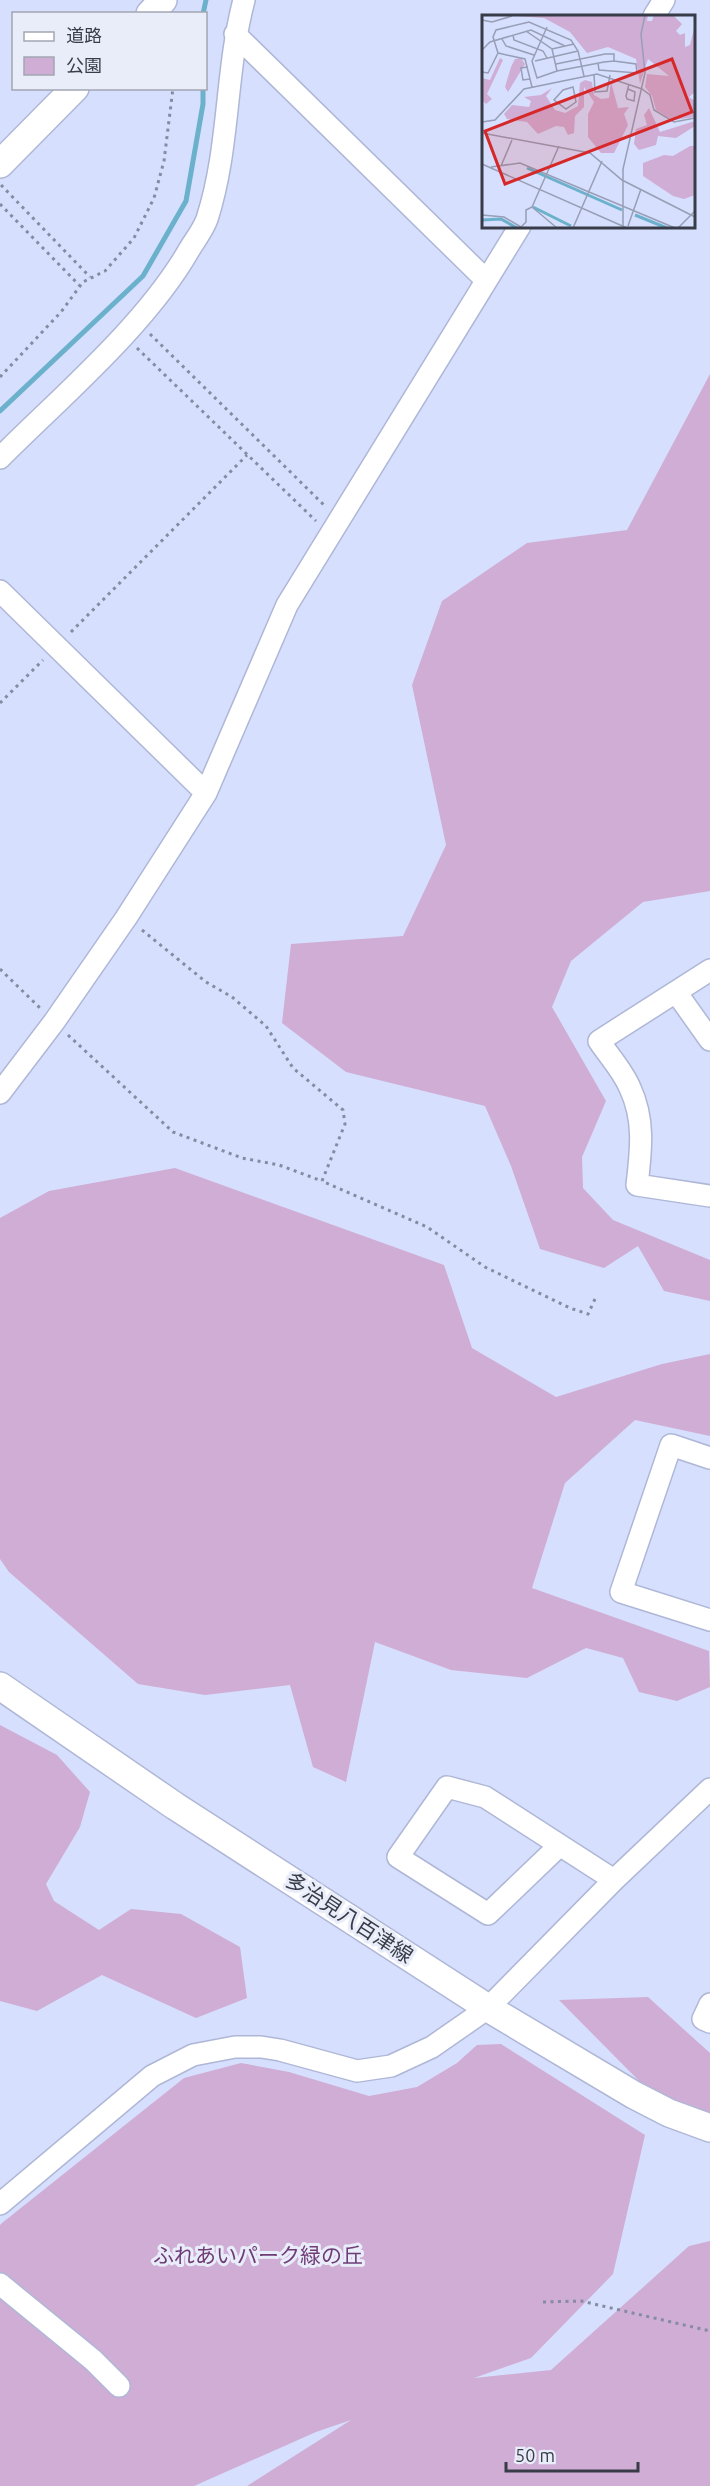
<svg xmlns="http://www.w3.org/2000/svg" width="710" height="2486" viewBox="0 0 710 2486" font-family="Ubuntu,'Noto Sans JP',sans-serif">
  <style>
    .green { fill: #d0add4 }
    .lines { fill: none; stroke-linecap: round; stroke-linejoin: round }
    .stream { stroke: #6cb1cb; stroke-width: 5 }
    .minor-casing { stroke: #afb7d6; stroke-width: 24 }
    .major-casing { stroke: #afb7d6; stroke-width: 30 }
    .path { stroke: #858ba1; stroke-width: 3; stroke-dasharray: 3 4.5; stroke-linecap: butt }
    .minor { stroke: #fff; stroke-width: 21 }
    .major { stroke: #fff; stroke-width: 27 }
    .labels { text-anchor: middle; stroke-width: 6; stroke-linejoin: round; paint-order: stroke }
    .street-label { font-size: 21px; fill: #383c48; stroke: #e9edfa }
    .park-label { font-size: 21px; fill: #6f3c76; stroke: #e9edfa }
    .inset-river { fill: none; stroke: #6cb1cb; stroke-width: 3 }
    .inset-road { fill: none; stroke: #979eb5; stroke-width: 1.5 }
    .view { fill: #d62828; fill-opacity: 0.15; stroke: #d62828; stroke-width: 3 }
    .inset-edge { fill: none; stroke: #383c48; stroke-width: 3 }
  </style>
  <rect width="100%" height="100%" fill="#d6dffe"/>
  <path class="green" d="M710,374V891L643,902L571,961L552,1007L606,1101L582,1157L583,1188L613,1220L710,1260V1301L664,1291L638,1246L604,1268L540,1249L511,1166L485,1106L346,1072L282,1023L291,944L403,936L446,845L412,685L442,601L527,543L627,530Z
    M175,1168L444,1265L472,1348L556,1397L662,1364L710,1354V1436L635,1420L565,1483L532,1588L709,1651L710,1687L677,1701L639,1692L623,1658L586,1648L527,1678L451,1670L375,1642L346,1782L313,1767L290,1685L205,1695L138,1684L9,1572L0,1559V1218L49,1191Z
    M0,1725L57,1755L90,1792L80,1827L46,1884L54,1901L99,1930L131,1909L181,1914L240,1947L247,1998L196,2018L102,1975L37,2011L0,2001Z
    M648,1997L710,2053V2134L652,2094L559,2000Z
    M501,2044L645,2135L613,2274L531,2358L474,2378L551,2370L689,2246L710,2241V2486H247L351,2420L316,2432L194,2486H0V2225L2,2223L184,2078L241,2063L289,2072L369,2096L417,2087L457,2063L477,2045Z"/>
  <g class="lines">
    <path class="stream" d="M203,14L206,0
      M0,411L143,276L186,201L203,104V88"/>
    <defs>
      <path id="minor" d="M654,16L664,0
        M235,34L486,280
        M0,458C62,396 146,325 189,250C195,240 203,230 207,219C230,148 225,72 244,0
        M0,591L206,793
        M710,970L599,1041C609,1056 623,1071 630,1088C645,1120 641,1151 637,1185L710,1196
        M676,992L710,1040
        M0,1093L54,1022L126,918L206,793L287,605L520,226
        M710,1458L671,1445L621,1592L710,1620
        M559,1846L488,1914L398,1857L447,1787L485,1797L614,1880
        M710,2004L703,2019L710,2022
        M0,2204L152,2076L193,2055L235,2047H261L280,2050L357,2071L391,2066L432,2047L488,2008L614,1880L710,1789
        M0,2284L93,2360L119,2386"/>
      <path id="major" d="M150,14L163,0
        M0,164L75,88
        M0,1686L175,1806L488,2008L634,2095L669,2113L710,2128"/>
    </defs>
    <use href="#minor" class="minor-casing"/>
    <use href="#major" class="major-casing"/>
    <path class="path" d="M1,185L90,277
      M0,204L80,286
      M150,334L325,506
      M137,348L316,521
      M0,377L61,312L83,282L105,271L134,238L154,198L164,161L173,88
      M71,632L247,455
      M0,703L43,660
      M142,930L206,982L232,997L266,1026L293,1068L343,1110L345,1124L322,1181L427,1227L485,1267L570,1308L588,1314L595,1299
      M0,969L41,1009
      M68,1035L173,1132L242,1158L279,1165L322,1181
      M543,2302L581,2301L710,2331"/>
    <use href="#minor" class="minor"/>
    <use href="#major" class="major"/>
  </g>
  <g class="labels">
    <g class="street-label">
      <text transform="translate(349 1918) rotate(33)" y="7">多治見八百津線</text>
    </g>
    <g class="park-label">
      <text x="258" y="2263">ふれあいパーク緑の丘</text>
    </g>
  </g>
  <g transform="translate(482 15)">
    <rect width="213" height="213" fill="#d6dffe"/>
    <path d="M166,0L165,6H170L172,0H191L200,9L194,16L198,20L203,18V32L208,30L213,10V77L207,82L198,76L213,86V102L191,105L174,95L170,81L163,72L165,59L187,61L166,44L158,69L154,44L126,32L105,38L88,17L62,3L35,1ZM18,43L21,45L5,79L10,84L4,89L0,85V63L8,65ZM39,43L43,49L26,77L23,72L29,52L33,44ZM103,65L110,67L112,80L119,84L127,83L129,67L136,93L147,92L142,99L146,110L132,138H119L106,122V99L112,87L102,72V92L93,101L92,118L86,120L82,112L74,111L56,119L45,107L25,104L22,99L30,90L47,92L49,86L42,82L59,80L70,73L64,81L73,95L83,98L96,91L98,68ZM167,93L178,117L213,106V111L194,123L176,121L174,130L157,135L152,129L154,114L165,110L162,100ZM208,131H213V180L202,184L191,181L161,161V148L182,140L191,141Z" fill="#d0add4"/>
    <path class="inset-river" d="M45,153L140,195M51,192L89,211M153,200L185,213M0,205L19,204L35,213"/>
    <path class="inset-road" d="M0,5L10,7L30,1M65,12L50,46L55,63L75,56L122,47L132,46L154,49L155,58L117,55L116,48M44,16L70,34L75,56M31,20L32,25L61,36L65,43M20,24L24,31L52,40M70,34L92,29M0,35L8,27L49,15L83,31M16,38L43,44L50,72M53,46L96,36M74,49L123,39H132V46M46,52L39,53L41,65L48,64M0,57L6,58L16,38L11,22L14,15L47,7L89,25L96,36L102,61M112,59L113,77L125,76L128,60M91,72L94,87L84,94L72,85L81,75ZM146,74L153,77L152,86L145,84L144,81L147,69M0,107L13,105L42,74L115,59L160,74L168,80L172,95L192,107L213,103M0,118L108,138L140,165L213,202M0,149L145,213M19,151L30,125M9,152L38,148L193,213M50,192L75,213M0,200L22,202L39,212M141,211V154L163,58L159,19L163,0M146,211L159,174M39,212L44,207V195L50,192L77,131M91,213L120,146M196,213L213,196"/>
    <path class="view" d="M190,44L210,97L23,169L3,116Z"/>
    <rect width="213" height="213" class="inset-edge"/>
  </g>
  <rect x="12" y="12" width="195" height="78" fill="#e9edfa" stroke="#a2a6b3" stroke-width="1.5"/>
  <rect x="24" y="32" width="30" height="9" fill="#ffffff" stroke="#a2a6b3" stroke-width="1.5"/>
  <text x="66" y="42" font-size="18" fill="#383c48">道路</text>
  <rect x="24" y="57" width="30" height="18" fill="#d0add4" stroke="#a2a6b3" stroke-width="1.5"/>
  <text x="66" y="72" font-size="18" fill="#383c48">公園</text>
  <path d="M506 2462v9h132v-9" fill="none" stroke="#383c48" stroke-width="3"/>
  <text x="515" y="2462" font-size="18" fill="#383c48" stroke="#e9edfa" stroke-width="4.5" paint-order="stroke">50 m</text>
</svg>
